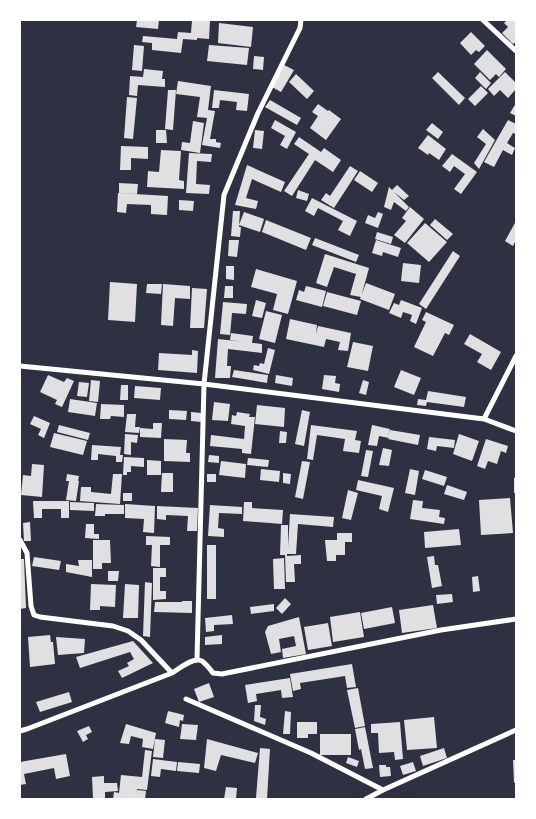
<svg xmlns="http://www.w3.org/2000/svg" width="536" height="819" viewBox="0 0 536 819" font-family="Georgia,serif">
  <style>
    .building { fill: #e0e0e3 }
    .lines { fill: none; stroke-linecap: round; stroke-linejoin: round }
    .minor { stroke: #fff; stroke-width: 5 }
  </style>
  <rect width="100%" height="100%" fill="#2d3142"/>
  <path class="building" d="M137,20H159L158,29L136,27Z
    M192,20L210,21L209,39L197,38V40L183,39L181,53L152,50V43L142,42L143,36L177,39L178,32L191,33Z
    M507,20H516V42L513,44L502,33L508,27L504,23Z
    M219,23L253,27L251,47L218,43Z
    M471,32L485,46L479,52L476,50L471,55L460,43Z
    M134,45L144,46L142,71L132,70Z
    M209,45L249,48L247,65L207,61Z
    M487,50L506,69L499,77L496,74L490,80L474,64Z
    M254,56L264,57L263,70L253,69Z
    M284,65L294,70L281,92L272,87Z
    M144,69L163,71L162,79H165V87L138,85L137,96L129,95L130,76L143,77Z
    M438,72L465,98L459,105L432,78Z
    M480,72L491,83L486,89L475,78Z
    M505,72L516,83V89L508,98L500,90L494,96L488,89Z
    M296,74L314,91L307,99L289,82Z
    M178,81L211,86L208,110L215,111L210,139H216V142L221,143L220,148L202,145L207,118L197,117L200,97L176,94Z
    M481,86L488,93L475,106L468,99Z
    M168,90H176L173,130L165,129Z
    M214,90L249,94L247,111L236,110L237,102L220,100L219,108H212Z
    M127,97L137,98L133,139L124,138Z
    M270,100L301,118L297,125L265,107Z
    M516,103V116L510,113Z
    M318,104L328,111L329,110L341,119L326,140L310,128L318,116L312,112Z
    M275,120L296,132L287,149L280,145L285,136L271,128Z
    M508,120L516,124V134L513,133L507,143L515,148L512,155L503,150L494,167L484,162Z
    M193,121L204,123L200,153L181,150L182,142L190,143Z
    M432,123L443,132L438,139L426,130Z
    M483,129L495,140L479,169L474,163L486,144L477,137Z
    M156,130H166L167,143H156Z
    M255,130L264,131L262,149L253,148Z
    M428,135L446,149L439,160L429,153L428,155L418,148Z
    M299,137L321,152L324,148L341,160L333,172L315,160L292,196L284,191L309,154L294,144Z
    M121,146L148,147V159L131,158V170H120Z
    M161,150L181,151L179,180L184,181V189L147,187L148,171L159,172Z
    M189,153L212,154L211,162L197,161L196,184L210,185L209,194L186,193Z
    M452,154L477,172L461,194L454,189L465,174L454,166L450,172L442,166Z
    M247,165L285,182L281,192L252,179L246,198L258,201L256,209L235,205Z
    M350,166L358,171L334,208L321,200L326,193L330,196Z
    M360,171L378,183L372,192L354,180Z
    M119,183L138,184L137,194L119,193Z
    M397,185L409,196L404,200L394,192L409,207L406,211L394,202L391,210L384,207L389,187L392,190Z
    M298,190L309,194L307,201L296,198Z
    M118,193L168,196L167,215L151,214V205L127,204L126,213L117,212Z
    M312,198L357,221L350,236L338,230L343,221L318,208L314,216L305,211Z
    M179,200L194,201L193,211L179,210Z
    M410,207L424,219L405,243L394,235L406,221L402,218Z
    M233,211H240L239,227H241L240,237L231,236Z
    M244,212L264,219L260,232L239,225Z
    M378,212L383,214L378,228L365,223L368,215L375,218Z
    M435,219L453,234L447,240L430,225Z
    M266,220L311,238L306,250L262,232Z
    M516,221V240L513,246L505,241Z
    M425,223L447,242L429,262L407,243Z
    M377,232L393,237L391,244L375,239Z
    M315,238L359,255L356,262L312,245Z
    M229,240H239L237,257L228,256Z
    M376,240L401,248L398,257L383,252L382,256L372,253Z
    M453,251L460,256L426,309L419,304Z
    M325,254L369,268L361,297L350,295L356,274L334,267L327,287L316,283Z
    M403,263L421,265L419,283L401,281Z
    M226,266H234V280L226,279Z
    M256,269L297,281L288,314L273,310L277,294L251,287Z
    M110,282L137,284L135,322L108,320Z
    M366,283L395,294L389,310L360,299Z
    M147,284H162L161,294L146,293Z
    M163,284L190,286V299L175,298L173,326L161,325Z
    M225,286H233V298H224Z
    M306,286L326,291L322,307L296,300L299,290L304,292Z
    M192,288L207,289L204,328H190Z
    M327,292L361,301L357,315L323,306Z
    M256,300L266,303L262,318L252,316Z
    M401,300L422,308L416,324L410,321L412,315L403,312L401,318L389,313L394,303L399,305Z
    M223,302L247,304L246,314L232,313L230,335L220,334Z
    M266,311L282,315L275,343L259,339Z
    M426,312L454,325L449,335L445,333L433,356L414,347L426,322L422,320Z
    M290,319L317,325L316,334L318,326L351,333L348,351L338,350L340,342L326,339L324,347L286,339Z
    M231,333L253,336L252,343L230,340Z
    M470,334L501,352L491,370L477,362L482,354L464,344Z
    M218,339L262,344V353L228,349L227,366H231L230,378H215Z
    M353,342L373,346L368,371L347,367Z
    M268,348L275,350L269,374L253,370L254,365L259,366L260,363L264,364Z
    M192,350L198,351L197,373L158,370L159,353L192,355Z
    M234,370L268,375L267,383L232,377Z
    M401,370L421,378L414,395L394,387Z
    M48,375L64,382L67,378L74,381L62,407L55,404L57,400L40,392Z
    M276,375L293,378L292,386L275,383Z
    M324,375L336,376L335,383L340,384L339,392L322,389Z
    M91,380L100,381L98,402L89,401Z
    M363,380L369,382L366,395L359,393Z
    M79,382L89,383L87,397L77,396Z
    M121,385H128V400H120Z
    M135,386L161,388L160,400L134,398Z
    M428,391L466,397L464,407L427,402L426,406L417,405L418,399L426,400Z
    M70,399L97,403L95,416L68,412Z
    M214,402L230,404L228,421L212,420Z
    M101,404L124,405V417L111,416L110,419H100Z
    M257,405L285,408L284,427L255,424Z
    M169,410L187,411L186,420L169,419Z
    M302,410L310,412L304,446L295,444Z
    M191,412L202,413L201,422L191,421Z
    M237,412L250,414L249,417H255L251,454L242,453V449L210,446L211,435L244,439L245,426L231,424L232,415L236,416Z
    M127,414H136L135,427H140L139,433L125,432Z
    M34,416L50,423L44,438L38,435L41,429L30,424Z
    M153,423H162L161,438L140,437V428L153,429Z
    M59,425L90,433L88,440L57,432Z
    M311,425L357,431L355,440L361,441L359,453L343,451L345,439L317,435L313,460L307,459Z
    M372,425L390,429L388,436L390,430L420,435L418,445L388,439L389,438L379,436L377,446L368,445Z
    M280,431L287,432L286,443H279Z
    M54,433L87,441L83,455L50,447Z
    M125,434L138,435L137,443L131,442V455L124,454Z
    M459,434L479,441L472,461L453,454Z
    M429,437L455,440L454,448L437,446L436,451L427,449Z
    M164,439L187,440L186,453H190V462L164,461Z
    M486,439L508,446L506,453L501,451L497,464L488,461L485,469L477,466Z
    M92,445L121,447L120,455H123L122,462H116V456L98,454V460H91Z
    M383,448L392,450L389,466L379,465Z
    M366,450L373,451L368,477L361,476Z
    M209,455L219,456V463L208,462Z
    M124,457L144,458V467L131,466V472H127V475H123Z
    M248,458L269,460L268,467L247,465Z
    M147,460L161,461V475H147Z
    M221,461L246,464L245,478L219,475Z
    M302,461L310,462L303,499L295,497Z
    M32,464L44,465L42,497L21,495L23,475L31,476Z
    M261,469L280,471L279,482L260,480Z
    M410,469L419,471L415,495L405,493Z
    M425,470L447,477L444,486L422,479Z
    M162,473H173V492H161Z
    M283,473L291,474L290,484L283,483Z
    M67,474L79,476L78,481H79L76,501L66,500L69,481H66Z
    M113,474H122L120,504L80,501L81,487H91V492L111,494Z
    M207,474H216V482H207Z
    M516,477V493H514V478Z
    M358,480L394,488L388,512L379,509L382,496L356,490Z
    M447,485L467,492L464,500L444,494Z
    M348,490L358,493L351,520L342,518Z
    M123,493H132V501H123Z
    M510,498L513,533L481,535L479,500Z
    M413,500L423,501L422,508L440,510L439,517L445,518L444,524L410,519Z
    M33,501H69V518H61V509H42V518H34Z
    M70,502L94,503V511L70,510Z
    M244,502H252V508L283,510L282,524L243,521Z
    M96,504L124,505V514H105V516H95Z
    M125,504L155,506L154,533L143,532L144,519L125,518Z
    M210,505L242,507V514L219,513L218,528L224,529V537L208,536Z
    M157,506L198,508L197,531H187L188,516L166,515V520L157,519Z
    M290,514L334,517L333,527L298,524L296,554H287V556L301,555V564H294L295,582H286L285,555H280L281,525H288V547Z
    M30,522L31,541H24L23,523Z
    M86,524H94V534H99V539L85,538Z
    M459,529L461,545L425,548L424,532Z
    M337,533H352V542H345V555H336V561H327L325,540H337Z
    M146,536L170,537V545H160V567L151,566L152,545H146Z
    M93,540H110L111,563H102V569H93Z
    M207,545H216V599H207Z
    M434,556L435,565H438L442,586L432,588L427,557Z
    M34,557L61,561L59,570L32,566Z
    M284,558L285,589H274L273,559Z
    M20,559H24L26,608L20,609Z
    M78,560H92V577L66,572V564L79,566Z
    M153,568H166V577H160V591H166V599L153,600Z
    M108,571H119L118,581H108Z
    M478,576L480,591L473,592L472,577Z
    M145,582L152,583L150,637L143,636Z
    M91,584L116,585L115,607L100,606V610H90Z
    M125,584L139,585L138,618H123Z
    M452,594L453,602L437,604L436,595Z
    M285,598L291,604L282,614L276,608Z
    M182,601H192V613L154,612L155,602H182Z
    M274,604V611L251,614L250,607Z
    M433,605L437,628L402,633L399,610Z
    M392,607L395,623L364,629L361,613Z
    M360,612L364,637L333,642L330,617Z
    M232,615L233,624L214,625V631L206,632L205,618Z
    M299,617L306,654L283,658L282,649L296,646L294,636L279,639L281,652L271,654L265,632L268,626Z
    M328,623L332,646L308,650L304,627Z
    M50,635L51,642H53L55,664L30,667L28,637Z
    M222,635V644L205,645V637Z
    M56,637L85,639L84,653L58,655Z
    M133,641L153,663L122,678L118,671L129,666L127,663L134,659L130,652L80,668L76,657Z
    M352,664L356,687L347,688L345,676L300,683L301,689L293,691L290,674Z
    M290,678L293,697L282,698L281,690L256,694L257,701L248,703L245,685Z
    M209,683L214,697L199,702L194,689Z
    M358,688L365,726L355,728L347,690Z
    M69,692L72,702L40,712L36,702Z
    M255,705H261L260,717L266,719L265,725L254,721Z
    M168,711L184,715L183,721L180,720L179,727L165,723Z
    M285,711L291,712L290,734H283Z
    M434,717L437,748L407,750L404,720Z
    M297,722H317V734H308V738H297Z
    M400,722L403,759L395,760L394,752L379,753L378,733H371V724Z
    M126,724L156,733L153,749L142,747L143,739L131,736L129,744L120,743Z
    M182,724L198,725L196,740L180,739Z
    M89,726L92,732L86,735L88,739L83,742L77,731Z
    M365,727L373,768L365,769L361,749L359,750L355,729Z
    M320,734H351V755H320Z
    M155,739L165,740L163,758L153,757Z
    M207,739L258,753L255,763L221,755L216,771L204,768Z
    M260,748L270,749L267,799L256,798Z
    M444,748L447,758L423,766L420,756Z
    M145,750L152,751L147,790L137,789L136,795L137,790L146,791L145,799H113L114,792L119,793L121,775L142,777Z
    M66,754L70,776L56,779L54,768L24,774L26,784L20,785V762Z
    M348,757L359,761L357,767L346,763Z
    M153,759L177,762L176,771L161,769L160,777L151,776Z
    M513,760H516V782L514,783Z
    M178,762L200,764L199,773L177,771Z
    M413,762L416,771L403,775L400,766Z
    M379,765H386V767H390L391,776L380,777Z
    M104,776V783H117L118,791L105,792V799H93L92,777Z
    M226,787L237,788L236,799H224Z"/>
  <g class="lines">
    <path class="minor" d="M483,20L516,51
      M20,366L204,384L484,419L516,431
      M484,419L516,356
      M20,540L27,553L31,606L34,615L40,617L113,626L128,631L141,640L172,673
      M197,659L204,384L224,195L258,113L300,28L301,20
      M186,699L311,753L383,790
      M20,731L27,729L172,673C179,669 194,656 202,661C206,664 210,669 213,673L222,674L441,630L516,619
      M366,799L383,790L516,730"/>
  </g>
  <rect width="536" height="819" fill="none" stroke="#ffffff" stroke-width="42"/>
</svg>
